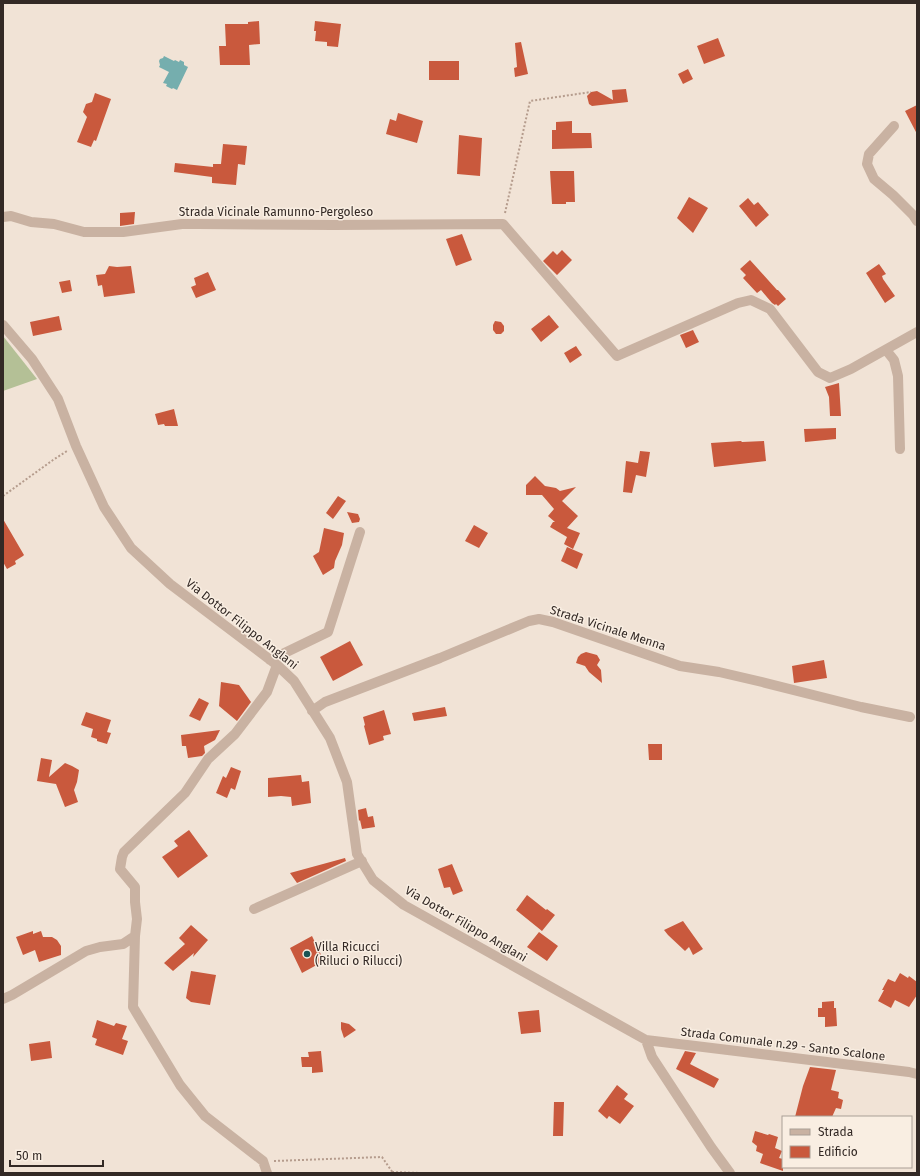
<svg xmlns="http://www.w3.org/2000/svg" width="920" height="1176" viewBox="0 0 920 1176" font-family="'Fira Sans',sans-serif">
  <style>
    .green { fill: #b4c096 }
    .water { fill: #75aeae }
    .building { fill: #c9593d }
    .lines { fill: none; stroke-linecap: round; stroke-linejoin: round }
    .path { stroke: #b59c8d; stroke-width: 2; stroke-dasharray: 2 2; stroke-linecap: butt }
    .minor { stroke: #c9b2a2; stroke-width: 10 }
    .poi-dot { fill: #1a5455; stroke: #f9eee2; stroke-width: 1.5 }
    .labels { text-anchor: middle; stroke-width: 3; stroke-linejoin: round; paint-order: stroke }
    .street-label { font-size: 12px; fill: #332925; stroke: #f9eee2 }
    .poi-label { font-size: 12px; fill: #332925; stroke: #f9eee2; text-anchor: start }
  </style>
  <rect width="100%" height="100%" fill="#f1e3d6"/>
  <path class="green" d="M3,336L37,379L3,391Z"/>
  <path class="water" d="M164,56L174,61L175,60L179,62L180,60L184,62V65L188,67L177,90L173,88L172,89L166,86L167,84L163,83L169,72L159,67L160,65L159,61L160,59L163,58Z"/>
  <path class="building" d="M259,21L260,44L249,45L250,65H220L219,46H226L225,24H248V22Z
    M315,21L341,24L338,47L327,46V42L315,41L316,31H314Z
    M718,38L725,56L704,64L697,46Z
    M521,42L528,74L515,77L514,68L517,67L515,43Z
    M429,61H459V80H429Z
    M688,69L693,79L683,84L678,74Z
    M626,89L628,102L592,106L589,104L587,96L591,92L597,91L613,100L612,90Z
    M95,93L111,99L96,141L94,140L91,147L77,142L87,117L83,112L86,104L92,102Z
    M917,105V134L905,111Z
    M398,113L423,121L417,143L386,134L390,119L396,121Z
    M572,121V133H591L592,148L552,149V130H556V122Z
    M459,135L482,138L480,176L457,174Z
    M223,144L247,146L245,165L238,164L236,185L212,183V177L174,172L175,163L213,167V164H221Z
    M550,171H574L575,202H566V204H552Z
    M689,197L708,208L693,233L677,218Z
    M748,198L754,205L758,202L769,215L756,227L739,206Z
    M135,212L134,224L120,226V213Z
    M462,234L472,260L456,266L446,239Z
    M562,250L572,260L557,275L543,261L553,251L557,255Z
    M750,260L777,290H778L786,299L778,306L776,304L775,305L772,303L761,290L757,293L743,278L746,275L740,269Z
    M879,264L886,274L882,276L883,279L895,296L885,303L866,273Z
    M109,266L117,267L131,266L135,293L104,297L102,285L98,286L96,275L105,274Z
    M208,272L216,290L196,298L191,287L196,285L194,278Z
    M70,280L72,291L62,293L59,282Z
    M549,315L559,327L541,342L531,329Z
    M59,316L62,330L33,336L30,322Z
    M495,321L501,322L504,326V331L501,334H496L493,330V325Z
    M693,330L699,342L686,348L680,335Z
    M576,346L582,355L570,363L564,353Z
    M839,383L841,416H830L829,397L825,387Z
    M174,409L178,426H165L164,424L158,425L155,414Z
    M836,428V439L805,442L804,429Z
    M741,441L742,442L764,441L766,461L714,467L711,443Z
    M640,451L650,452L646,477L636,475L632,493L623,492L626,461L638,463Z
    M535,476L545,486L556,488L560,491L576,487L562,501L578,516L567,528L580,533L573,549L564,544L567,537L550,527L553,522H555L548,516L554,509L542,495H526V485Z
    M338,496L346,501L333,519L326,513Z
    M347,512L358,514L360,519L359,522L352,523Z
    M3,519L24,555L23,556L15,561L16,564L7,569L3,562Z
    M474,525L488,533L479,548L465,541Z
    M324,528L344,533L342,545L335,561L334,568L323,575L313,556L319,552Z
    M567,547L583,554L577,569L561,561Z
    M350,641L363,665L333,681L320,657Z
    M586,652L597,655L600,660L597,665L601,670L602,683L589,672L585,666L576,663L578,657L581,654Z
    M824,660L827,678L794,683L792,666Z
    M221,682L239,685L251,702L237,721L219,706Z
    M199,698L209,703L200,721L189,716Z
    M445,707L447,716L414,721L412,713Z
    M384,710L391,734L383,736L384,740L369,745L364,726L365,725L363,717Z
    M86,712L111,720L107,732L111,733L107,744L97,741V739L91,737L93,729L81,725Z
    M220,730L215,740L204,746L205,753L202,756L188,758L186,746H182L181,735Z
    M648,744H662V760H649Z
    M41,758L52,760L49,777L65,763L72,766L79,770L77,782L74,790L78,802L65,807L56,784L37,781Z
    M231,767L241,771L235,790L231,788L227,798L216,793L223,776L226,778Z
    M301,775L302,782L309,781L311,803L292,806L291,797L281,796L268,797V778Z
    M366,808L368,817L373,816L375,827L362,829L360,820L359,821L358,810Z
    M189,830L208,856L178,878L162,857L178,846L174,841Z
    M345,858L346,861L297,883L290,873Z
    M452,864L463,891L453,895L450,887L444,888L438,869Z
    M527,895L546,910L547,909L555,915L542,931L516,910Z
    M683,921L703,949L693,955L689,947L685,951L668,935L664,930Z
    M191,925L208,940L193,957L194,953L173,971L164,963L185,944L179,938Z
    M33,931V934L41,931L43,937H52L57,940L61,946V955L39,962L35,950L23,955L16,937Z
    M539,932L558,946L547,961L527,947Z
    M312,936L324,961L302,973L290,948Z
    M191,971L216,975L210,1005L191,1002L186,998Z
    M900,973L908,978L909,976L917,982V995L909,1007L895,1000L891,1008L878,1001L884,990H882L888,979L895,982Z
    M834,1001V1008H836L837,1026L825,1027V1017H818V1008H822V1002Z
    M539,1010L541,1032L521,1034L518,1012Z
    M97,1020L114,1026L116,1023L127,1026L122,1039L128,1041L123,1055L95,1045L97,1039L92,1037Z
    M341,1022L349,1024L356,1030L344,1038L341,1029Z
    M50,1041L52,1058L31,1061L29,1044Z
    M321,1051L323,1072L312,1073V1067H302L301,1057H309L308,1052Z
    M685,1051L696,1053L690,1064L719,1079L714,1088L676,1069Z
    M810,1067L836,1070L831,1090L839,1092L838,1098L843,1100L841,1109L836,1108L832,1117H795L803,1086Z
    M617,1085L628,1094L624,1099L634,1106L620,1124L609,1116L607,1119L598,1111Z
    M554,1102H564L563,1136H553Z
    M755,1131L768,1135L769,1134L778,1137L775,1148L782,1151L779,1158L783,1159V1171L760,1163L763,1154L756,1151L757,1146L752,1142Z"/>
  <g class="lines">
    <path class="path" d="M505,213L530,101L591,92
      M3,496L53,460L67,451
      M274,1161L382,1157L393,1173
      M392,1172L420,1173"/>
    <path class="minor" d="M894,126L869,154L867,164L874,179L893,195L913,215L917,221
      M3,217L11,216L31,222L54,224L84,232H123L182,224H198L333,225L503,224L617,356L738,303L751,300L770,309L818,372L830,378L851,369L917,332
      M3,325L32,359L58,399L76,446L104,507L131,548L170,584L277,665L294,681L330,738L347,782L357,854L373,880L404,905L646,1040L909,1072L917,1074
      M886,350L894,360L898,376L900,449
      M270,660L328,632L360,532
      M312,711L325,702L440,658L529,621L539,619L553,622L680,666L719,672L762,682L861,707L910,717
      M254,909L362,861
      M135,936L133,1007L180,1085L205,1116L263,1161L267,1173
      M3,999L12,995L86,951L100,947L123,944L135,936L137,919L135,902V887L120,869L122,857L124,852L185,793L208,759L235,734L267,692L277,665
      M646,1040L652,1057L711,1147L730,1173"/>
  </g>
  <circle class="poi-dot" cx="307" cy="954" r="4"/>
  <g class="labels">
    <g class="street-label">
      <text x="276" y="216">Strada Vicinale Ramunno-Pergoleso</text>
      <text transform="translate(242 624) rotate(38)" y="4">Via Dottor Filippo Anglani</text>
      <text transform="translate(608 628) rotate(18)" y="4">Strada Vicinale Menna</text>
      <text transform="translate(466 924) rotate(30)" y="4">Via Dottor Filippo Anglani</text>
      <text transform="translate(783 1044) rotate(7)" y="4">Strada Comunale n.29 - Santo Scalone</text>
    </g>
    <g class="poi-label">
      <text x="315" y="951">Villa Ricucci<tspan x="315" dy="14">(Riluci o Rilucci)</tspan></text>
    </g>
  </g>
  <rect width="920" height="1176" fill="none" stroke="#332925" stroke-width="8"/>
  <rect x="782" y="1116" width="130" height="52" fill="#f9eee2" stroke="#aa9f96"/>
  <rect x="790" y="1129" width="20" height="6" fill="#c9b2a2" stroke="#aa9f96"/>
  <text x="818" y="1136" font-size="12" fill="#332925">Strada</text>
  <rect x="790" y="1146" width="20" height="12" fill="#c9593d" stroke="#aa9f96"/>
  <text x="818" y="1156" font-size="12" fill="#332925">Edificio</text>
  <path d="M10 1160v6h93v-6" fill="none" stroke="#332925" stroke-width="2"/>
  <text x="16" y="1160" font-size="12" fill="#332925" stroke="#f9eee2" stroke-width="3" paint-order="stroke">50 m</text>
</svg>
